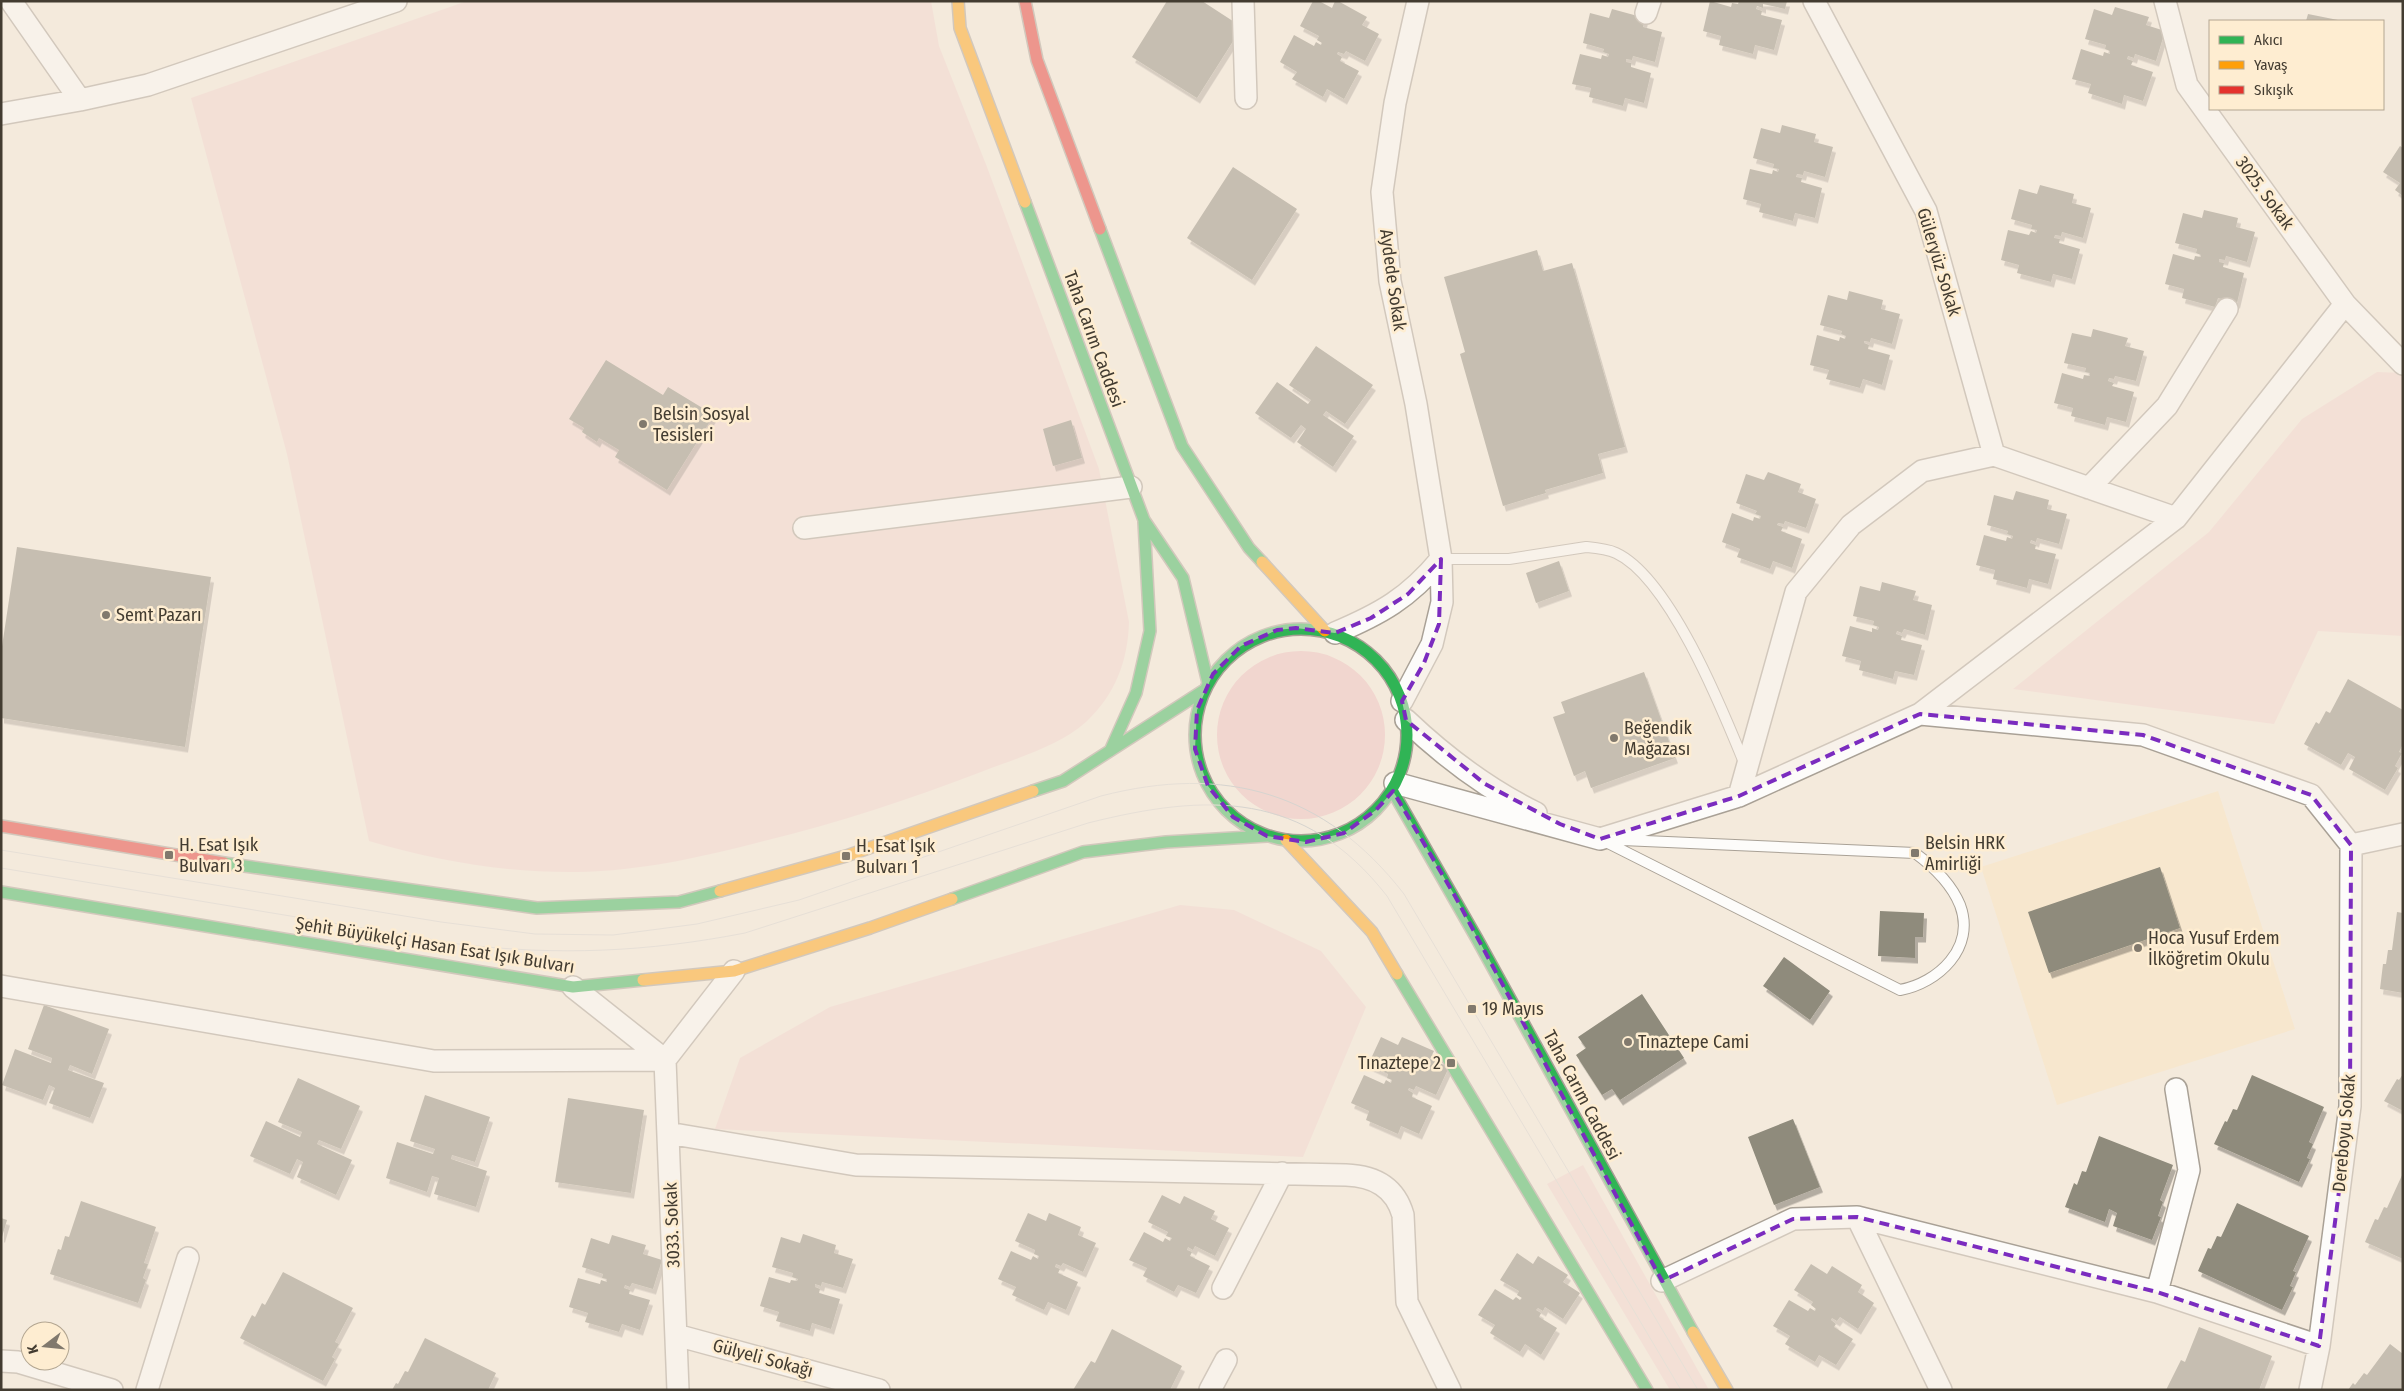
<svg xmlns="http://www.w3.org/2000/svg" width="2404" height="1391" viewBox="0 0 2404 1391" font-family="'Fira Sans Condensed',sans-serif">
  <style>
    .built { fill: #f7e7ce }
    .green { fill: #f1d6cf }
    .building { fill: #8f8b7c; filter: url(#shadow) }
    .lines { fill: none; stroke-linecap: round; stroke-linejoin: round }
    .lane-casing { stroke: #a9a196; stroke-width: 12 }
    .street-casing { stroke: #a9a196; stroke-width: 24 }
    .fast-casing { stroke: #a9a196; stroke-width: 14 }
    .slow-casing { stroke: #a9a196; stroke-width: 14 }
    .jam-casing { stroke: #a9a196; stroke-width: 14 }
    .lane { stroke: #fdfcfa; stroke-width: 10 }
    .street { stroke: #fdfcfa; stroke-width: 21 }
    .fast { stroke: #30b455; stroke-width: 11 }
    .slow { stroke: #ff9f0a; stroke-width: 11 }
    .jam { stroke: #e5322d; stroke-width: 11 }
    .tram { stroke: #d6d4cf; stroke-width: 1 }
    .marked { fill: none; stroke: #7b2cbf; stroke-width: 4; stroke-dasharray: 10 6; stroke-linejoin: round }
    .poi-dot { fill: #81796d; stroke: #feedd1; stroke-width: 2 }
    .labels { text-anchor: middle; stroke-width: 5; stroke-linejoin: round; paint-order: stroke }
    .street-label { font-size: 18px; fill: #433c31; stroke: #feedd1 }
    .poi-label { font-size: 18px; fill: #433c31; stroke: #feedd1; text-anchor: start }
  </style>
  <defs>
    <filter id="shadow"><feDropShadow dx="3" dy="5.5" stdDeviation="0" flood-color="#0004"/></filter>
  </defs>
  <rect width="100%" height="100%" fill="#f4eadc"/>
  <path class="built" d="M2218,791L2295,1029L2057,1105L1981,867Z"/>
  <path class="green" d="M467,1H931L939,46L987,167L1099,469L1129,622C1128,661 1115,695 1086,722C1060,746 1014,759 981,772C910,799 838,823 764,841C702,857 641,871 577,872C506,873 437,861 369,841L287,454L191,98Z
    M2377,372L2403,373V636L2318,631L2274,724L2013,689L2209,532L2302,419Z
    M1217 735a84 84 0 1 1 168 0a84 84 0 1 1-168 0Z
    M1180,905L1234,910L1321,951L1366,1007L1303,1157L715,1129L740,1058L830,1007Z
    M1583,1165L1709,1390H1670L1547,1184Z"/>
  <path class="building" d="M1167,1H1202L1242,27L1197,98L1132,57Z
    M1313,1H1319L1332,8L1335,1H1338L1367,17L1362,25L1379,34L1365,61L1346,51L1344,54L1338,52L1337,54L1342,57L1340,61L1359,71L1344,99L1327,89L1323,97L1292,79L1297,72L1280,62L1294,35L1314,46L1316,42L1321,45L1322,43L1317,40L1319,36L1300,26Z
    M1710,1L1731,7L1732,3L1738,4L1739,1H1787L1785,9L1763,4V8L1757,6L1756,9L1762,11L1761,15L1782,20L1774,50L1755,45L1753,54L1719,45L1721,36L1703,31Z
    M2115,7L2149,17L2146,25L2165,31L2156,61L2135,54L2134,58L2128,56L2127,59L2133,61L2131,65L2153,72L2143,101L2124,95L2122,104L2088,93L2091,84L2072,79L2081,49L2103,56L2104,52L2110,54V51L2105,49L2106,45L2085,39L2094,9L2112,15Z
    M1612,9L1645,18L1643,27L1662,32L1655,62L1633,56L1632,60L1626,59V62L1631,63V67L1651,73L1644,103L1625,98L1623,106L1589,97L1591,88L1572,84L1580,54L1601,59L1602,55L1608,57L1609,54L1603,52L1604,49L1583,43L1590,13L1609,18Z
    M2308,14L2338,20V21H2306Z
    M1782,125L1816,134L1814,142L1833,147L1825,177L1804,171L1803,175L1797,174L1796,177L1802,178L1801,182L1822,188L1815,218L1795,213L1793,221L1759,212L1761,204L1743,199L1750,169L1772,174L1773,170L1778,172L1779,169L1773,168L1774,164L1753,158L1761,128L1780,133Z
    M2400,146L2403,148V196L2395,190L2400,183L2383,172Z
    M1233,167L1297,209L1252,280L1187,238Z
    M2040,185L2074,194L2072,203L2091,208L2083,238L2062,232L2061,236L2055,235L2054,238L2060,239L2059,243L2080,249L2072,279L2053,274L2051,282L2017,273L2019,265L2001,260L2008,230L2029,235L2031,231L2036,233L2037,230L2031,229L2032,225L2011,219L2019,189L2037,194Z
    M2204,210L2238,218L2236,227L2255,232L2247,262L2226,256L2225,260L2219,259V262L2224,263L2223,267L2244,273L2237,303L2218,298L2215,307L2182,298L2184,289L2165,284L2173,254L2194,260L2195,256L2201,257V255L2196,253L2197,249L2175,243L2183,213L2202,218Z
    M1537,250L1543,271L1572,263L1625,447L1598,454L1603,473L1545,490L1546,493L1503,506L1460,354L1465,352L1444,277Z
    M1849,291L1883,300L1881,309L1900,314L1892,344L1871,338L1870,342L1864,341V343L1869,345L1868,349L1890,355L1882,385L1863,379L1860,388L1826,379L1829,370L1810,365L1817,335L1839,341L1840,337L1845,339L1846,336L1841,334L1842,331L1820,325L1828,295L1847,300Z
    M2093,329L2128,338L2125,346L2144,351L2136,381L2115,376L2114,379L2109,378L2108,381L2114,383L2112,386L2134,392L2126,422L2107,417L2105,425L2071,416L2073,408L2054,403L2062,373L2083,379L2084,375L2090,376V373L2085,372L2086,368L2064,363L2072,333L2091,337Z
    M1316,346L1373,385L1345,424L1326,411L1323,415L1354,436L1333,467L1297,442L1306,429L1301,425L1291,438L1255,413L1277,382L1308,404L1311,400L1289,385Z
    M606,360L663,395L668,387L714,415L667,490L615,457L619,450L599,438L597,442L582,432L584,428L569,419Z
    M1071,420L1082,458L1053,466L1043,429Z
    M1768,472L1801,484L1798,492L1816,499L1806,528L1785,521L1784,524L1778,523L1777,525L1783,527L1781,531L1802,539L1792,568L1773,561L1770,569L1737,557L1740,549L1722,542L1732,513L1753,521L1754,517L1760,519L1761,516L1755,514L1757,511L1736,503L1746,474L1764,480Z
    M2016,491L2049,500L2047,509L2067,514L2059,544L2037,538L2036,542L2031,540L2030,543L2036,545L2035,549L2056,554L2048,584L2029,579L2027,588L1993,579L1995,570L1976,565L1984,535L2006,541L2007,537L2012,539L2013,536L2007,534L2008,531L1987,525L1994,495L2013,500Z
    M17,547L211,577L185,747L1,718V653Z
    M1559,561L1569,591L1536,603L1526,573Z
    M1882,582L1916,591L1913,600L1932,605L1925,635L1904,629L1902,633L1897,631L1896,634L1902,636L1901,640L1922,645L1914,675L1895,671L1893,679L1859,670L1861,661L1842,656L1850,626L1872,632V628L1878,630L1879,627L1873,625L1874,621L1853,616L1860,586L1880,591Z
    M1644,672L1675,758L1591,788L1585,771L1574,776L1553,717L1565,713L1561,702Z
    M2348,679L2403,710V744L2399,752L2402,753L2395,766L2398,768L2385,790L2349,769L2355,757L2348,753L2341,765L2304,744L2316,722L2319,724L2326,711L2330,713Z
    M2160,867L2180,928L2049,973L2028,912Z
    M1880,911L1924,913L1923,937H1915V958L1878,956Z
    M2397,912L2403,913V993L2380,989L2383,964H2386L2388,950H2392Z
    M1784,957L1830,991L1810,1020L1763,986Z
    M1642,994L1684,1058L1620,1100L1612,1089L1602,1095L1576,1055L1586,1048L1578,1037Z
    M44,1005L109,1029L92,1074L70,1065L68,1070L104,1083L90,1118L49,1103L55,1088L49,1085L43,1100L2,1085L15,1049L51,1063L52,1058L28,1049Z
    M1381,1037L1398,1045L1402,1037L1434,1051L1430,1059L1449,1067L1436,1095L1416,1086L1414,1090L1409,1088L1408,1090L1413,1093L1412,1097L1432,1106L1419,1134L1401,1126L1398,1134L1366,1120L1369,1111L1351,1103L1364,1075L1384,1084L1386,1080L1391,1083L1392,1080L1387,1078L1388,1074L1368,1065Z
    M2403,1074V1111L2384,1101L2397,1079L2399,1080Z
    M2252,1075L2324,1107L2309,1142L2313,1144L2307,1158L2310,1159L2299,1182L2214,1144L2225,1121L2227,1122L2233,1109L2237,1110Z
    M298,1078L360,1106L341,1149L319,1140L317,1144L352,1160L336,1195L297,1177L303,1162L297,1159L290,1174L250,1156L266,1121L300,1137L302,1132L278,1122Z
    M425,1095L490,1117L475,1162L452,1155L451,1159L487,1171L476,1207L434,1194L439,1178L432,1176L427,1192L386,1178L397,1142L433,1154L435,1149L410,1141Z
    M568,1098L644,1110L631,1193L555,1182Z
    M1793,1119L1820,1187L1774,1205L1748,1137Z
    M2099,1136L2173,1165L2160,1200L2163,1202L2158,1216L2161,1217L2152,1240L2113,1226L2117,1213L2109,1209L2105,1222L2065,1207L2074,1183L2077,1185L2082,1171L2086,1172Z
    M2403,1173V1259L2365,1242L2375,1219L2378,1220L2384,1207L2387,1208Z
    M1162,1195L1180,1204L1184,1196L1215,1211L1211,1219L1229,1228L1215,1256L1195,1246L1193,1250L1188,1247L1187,1250L1192,1252L1190,1256L1210,1266L1196,1293L1178,1285L1174,1292L1143,1276L1147,1268L1129,1260L1144,1232L1163,1242L1165,1238L1170,1241L1172,1238L1166,1236L1168,1232L1148,1222Z
    M81,1201L156,1227L144,1263L148,1264L143,1278L146,1280L138,1303L50,1274L58,1249L61,1250L65,1236L69,1237Z
    M2237,1203L2309,1236L2293,1271L2296,1272L2290,1286L2293,1287L2282,1310L2198,1271L2208,1248L2211,1249L2217,1236L2221,1237Z
    M1028,1213L1046,1221L1049,1213L1081,1227L1078,1235L1096,1243L1083,1272L1063,1263L1061,1266L1056,1264L1055,1267L1060,1269L1058,1273L1078,1282L1066,1310L1048,1302L1044,1310L1012,1295L1016,1287L998,1279L1011,1251L1031,1260L1033,1256L1038,1259L1039,1256L1034,1254L1035,1250L1015,1241Z
    M1,1218L7,1220L2,1237H1Z
    M803,1234L836,1245L834,1253L853,1259L843,1288L822,1282L821,1286L815,1284V1287L820,1289L819,1293L840,1299L831,1329L812,1323L810,1331L776,1321L779,1312L760,1306L769,1277L790,1283L791,1280L797,1281L798,1279L792,1277L793,1273L772,1267L781,1237L800,1243Z
    M612,1235L646,1245L643,1254L662,1260L653,1289L632,1283L630,1287L625,1285L624,1288L630,1290L629,1294L650,1300L640,1330L622,1324L619,1332L585,1322L588,1313L569,1307L578,1278L600,1284L601,1280L607,1282V1279L602,1278L603,1274L582,1267L591,1238L609,1244Z
    M1517,1253L1533,1264L1538,1256L1568,1275L1563,1282L1580,1293L1563,1319L1545,1307L1543,1311L1538,1308L1536,1310L1541,1313L1539,1317L1557,1328L1541,1355L1525,1344L1520,1352L1490,1333L1495,1325L1478,1315L1495,1289L1513,1300L1516,1297L1520,1300L1522,1298L1517,1295L1519,1291L1500,1280Z
    M1811,1264L1827,1274L1832,1266L1862,1285L1858,1292L1874,1303L1858,1329L1840,1317L1837,1321L1832,1318L1831,1320L1836,1324L1834,1327L1853,1339L1836,1365L1819,1355L1815,1362L1785,1344L1790,1336L1773,1326L1789,1300L1808,1311L1810,1308L1815,1311L1816,1309L1811,1305L1813,1302L1794,1290Z
    M283,1272L353,1308L335,1342L339,1344L332,1357L335,1359L323,1381L240,1338L252,1315L255,1317L262,1303L265,1305Z
    M2199,1327L2272,1356L2259,1390H2166L2181,1360L2185,1362Z
    M1112,1329L1182,1366L1170,1390H1073L1091,1361L1095,1363Z
    M425,1338L496,1373L488,1390H392L396,1383L398,1384L405,1371L408,1372Z
    M2390,1344L2403,1354V1390H2348L2353,1383L2355,1385L2364,1373L2367,1375Z"/>
  <g class="lines">
    <defs>
      <path id="lane" d="M1441,559H1509L1586,547C1596,548 1607,549 1616,553C1670,578 1723,711 1745,765
        M1600,839L1915,853C1934,867 1951,883 1960,905C1976,948 1938,983 1900,990Z"/>
      <path id="street" d="M11,1L80,100
        M1243,1L1246,98
        M1814,1L1926,211L1994,455
        M2165,1L2187,85L2345,304L2403,364
        M1646,13L1650,1
        M1,114L80,100L148,85L396,1
        M2089,488L2167,406L2227,309
        M804,528L1131,487
        M1335,633C1380,614 1409,598 1441,559
        M1402,701L1432,644L1442,602L1441,559L1416,404L1390,281L1382,192L1395,103L1418,1
        M1920,714L2143,735L2311,795L2351,845L2403,834
        M1406,720C1445,757 1487,789 1536,813
        M1395,783L1600,839L1739,796L1920,714L2176,518L2345,304
        M1739,796L1796,592L1851,525L1922,471L1994,455L2176,518
        M1,986L434,1061L665,1060L678,1390
        M573,987L665,1060L734,971
        M668,1133L856,1165L1346,1175C1374,1176 1395,1187 1403,1215L1407,1302L1450,1390
        M1857,1217L1941,1390
        M1662,1281L1793,1219L1857,1217L2157,1292L2319,1346
        M1223,1288L1282,1173
        M2157,1292L2189,1170L2176,1089
        M676,1335L879,1390
        M1,1361L18,1362L112,1390
        M147,1390L188,1258
        M1210,1390L1226,1360
        M2310,1390L2319,1346L2350,1106L2351,845"/>
      <path id="fast" d="M1025,202L1144,520L1183,578L1208,683
        M1100,229L1182,446L1249,548L1262,562
        M1195 735a106 106 0 1 1 212 0a106 106 0 1 1-212 0Z
        M1110,751L1136,693L1150,631L1144,522
        M1392,790L1477,939L1693,1332
        M1033,791L1063,781L1203,691
        M224,863L537,908L679,902L720,891
        M1,892L573,987L643,980
        M952,899L1083,852L1166,842L1267,836
        M1397,974L1647,1390"/>
      <path id="slow" d="M958,1L960,28L1025,202
        M1262,562L1325,631
        M1286,840L1372,932L1397,974
        M720,891L846,856L1033,791
        M643,980L734,971L870,928L952,899
        M1693,1332L1727,1390"/>
      <path id="jam" d="M1025,1L1037,60L1100,229
        M1,826L224,863"/>
    </defs>
    <use href="#lane" class="lane-casing"/>
    <use href="#street" class="street-casing"/>
    <use href="#fast" class="fast-casing"/>
    <use href="#slow" class="slow-casing"/>
    <use href="#jam" class="jam-casing"/>
    <use href="#lane" class="lane"/>
    <use href="#street" class="street"/>
    <use href="#fast" class="fast"/>
    <use href="#slow" class="slow"/>
    <use href="#jam" class="jam"/>
    <path class="tram" d="M1,850L441,922L535,934L613,935L697,924L799,900L1101,796C1225,764 1325,792 1404,894L1698,1390
      M1,868L459,944C558,956 647,952 745,933L1088,823C1208,793 1304,790 1387,896L1681,1390"/>
  </g>
  <path d="M0 0H2404V1391H0ZM1441,559L1439,624L1424,663L1402,701L1406,720L1485,784L1560,824L1600,839L1739,796L1920,714L2143,735L2311,795L2351,845L2350,1106L2319,1346L2157,1292L1857,1217L1793,1219L1662,1281L1455,896L1393,791L1376,810L1344,833L1306,842L1267,836L1233,817L1208,786L1195,749L1197,710L1213,674L1241,646L1277,630L1296,628L1335,633L1371,618L1408,594Z" fill="#f4eadc" fill-opacity=".55" fill-rule="evenodd"/>
  <path class="marked" d="M1441,559L1439,624L1424,663L1402,701L1406,720L1485,784L1560,824L1600,839L1739,796L1920,714L2143,735L2311,795L2351,845L2350,1106L2319,1346L2157,1292L1857,1217L1793,1219L1662,1281L1455,896L1393,791L1376,810L1344,833L1306,842L1267,836L1233,817L1208,786L1195,749L1197,710L1213,674L1241,646L1277,630L1296,628L1335,633L1371,618L1408,594Z"/>
  <g class="poi-dot">
    <circle cx="643" cy="424" r="5"/>
    <circle cx="106" cy="615" r="5"/>
    <circle cx="1614" cy="738" r="5"/>
    <rect x="1910" y="848" width="10" height="10" rx="2.5"/>
    <rect x="164" y="850" width="10" height="10" rx="2.5"/>
    <rect x="841" y="851" width="10" height="10" rx="2.5"/>
    <circle cx="2138" cy="948" r="5"/>
    <rect x="1467" y="1004" width="10" height="10" rx="2.5"/>
    <circle cx="1628" cy="1042" r="5"/>
    <rect x="1446" y="1058" width="10" height="10" rx="2.5"/>
  </g>
  <g class="labels">
    <g class="street-label">
      <text transform="translate(2265 193) rotate(54)" y="6">3025. Sokak</text>
      <text transform="translate(1939 262) rotate(73)" y="6">Güleryüz Sokak</text>
      <text transform="translate(1393 280) rotate(82)" y="6">Aydede Sokak</text>
      <text transform="translate(1094 339) rotate(70)" y="6">Taha Carım Caddesi</text>
      <text transform="translate(435 945) rotate(9)" y="6">Şehit Büyükelçi Hasan Esat Işık Bulvarı</text>
      <text transform="translate(1582 1095) rotate(62)" y="6">Taha Carım Caddesi</text>
      <text transform="translate(2344 1133) rotate(-85)" y="6">Dereboyu Sokak</text>
      <text transform="translate(672 1225) rotate(-92)" y="6">3033. Sokak</text>
      <text transform="translate(763 1358) rotate(15)" y="6">Gülyeli Sokağı</text>
    </g>
    <g class="poi-label">
      <text x="653" y="420">Belsin Sosyal<tspan x="653" dy="21">Tesisleri</tspan></text>
      <text x="116" y="621">Semt Pazarı</text>
      <text x="1624" y="734">Beğendik<tspan x="1624" dy="21">Mağazası</tspan></text>
      <text x="1925" y="849">Belsin HRK<tspan x="1925" dy="21">Amirliği</tspan></text>
      <text x="179" y="851">H. Esat Işık<tspan x="179" dy="21">Bulvarı 3</tspan></text>
      <text x="856" y="852">H. Esat Işık<tspan x="856" dy="21">Bulvarı 1</tspan></text>
      <text x="2148" y="944">Hoca Yusuf Erdem<tspan x="2148" dy="21">İlköğretim Okulu</tspan></text>
      <text x="1482" y="1015">19 Mayıs</text>
      <text x="1638" y="1048">Tınaztepe Cami</text>
      <text x="1441" y="1069" text-anchor="end">Tınaztepe 2</text>
    </g>
  </g>
  <rect width="2404" height="1391" fill="none" stroke="#433c31" stroke-width="5"/>
  <rect x="2209" y="20" width="175" height="90" fill="#feedd1" stroke="#b3a691"/>
  <rect x="2219" y="36" width="25" height="8" fill="#30b455" stroke="#b3a691"/>
  <text x="2254" y="45" font-size="15" fill="#433c31">Akıcı</text>
  <rect x="2219" y="61" width="25" height="8" fill="#ff9f0a" stroke="#b3a691"/>
  <text x="2254" y="70" font-size="15" fill="#433c31">Yavaş</text>
  <rect x="2219" y="86" width="25" height="8" fill="#e5322d" stroke="#b3a691"/>
  <text x="2254" y="95" font-size="15" fill="#433c31">Sıkışık</text>
  <g transform="translate(45 1346) rotate(254)"><circle r="24" fill="#feedd1" stroke="#b3a691"/>
  <path d="M0-4L9 19L0 12L-9 19Z" fill="#81796d"/>
  <text y="-8" font-size="14" font-weight="bold" text-anchor="middle" fill="#433c31">K</text>
  </g>
</svg>
